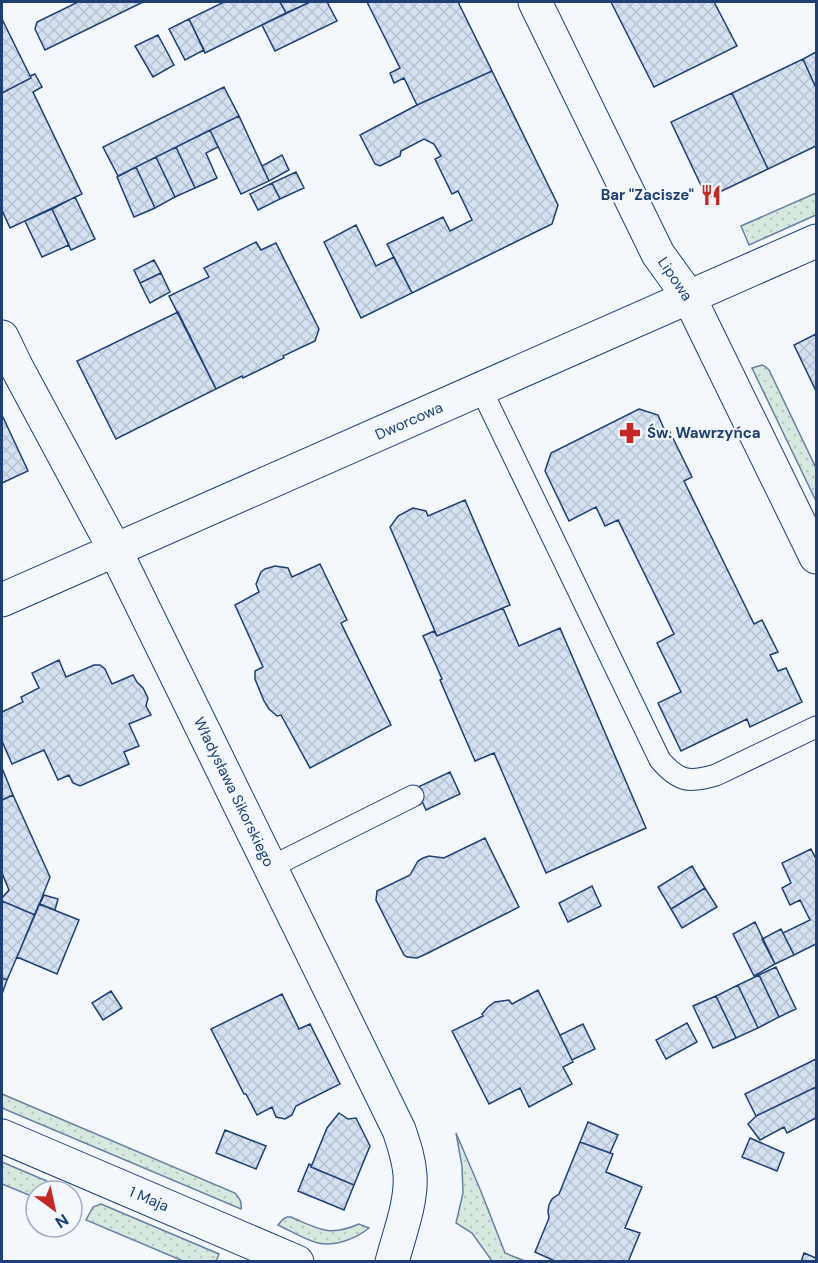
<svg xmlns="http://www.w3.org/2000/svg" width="818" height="1263" viewBox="0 0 818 1263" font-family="'DM Sans',sans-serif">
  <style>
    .grass { fill: url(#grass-dots); stroke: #687fa3; stroke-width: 1.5 }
    .building { fill: url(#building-cross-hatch); stroke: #1d3f73; stroke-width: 1.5 }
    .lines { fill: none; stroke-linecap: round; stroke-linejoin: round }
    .service-casing { stroke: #1d3f73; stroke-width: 23 }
    .minor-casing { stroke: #1d3f73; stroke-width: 35 }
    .tertiary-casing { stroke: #1d3f73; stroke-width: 35 }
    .service { stroke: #f4f7fb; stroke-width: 21 }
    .minor { stroke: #f4f7fb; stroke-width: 33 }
    .tertiary { stroke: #f4f7fb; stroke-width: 33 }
    .labels { text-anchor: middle; stroke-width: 4.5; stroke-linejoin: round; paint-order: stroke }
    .poi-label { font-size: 15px; font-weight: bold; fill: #1d3f73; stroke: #f4f7fb; text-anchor: end }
    .street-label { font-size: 15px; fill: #1d3f73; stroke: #f4f7fb }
  </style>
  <defs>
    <pattern id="grass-dots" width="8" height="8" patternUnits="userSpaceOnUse" patternTransform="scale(1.5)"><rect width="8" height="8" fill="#d7e8df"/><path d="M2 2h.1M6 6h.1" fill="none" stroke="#b8c8c3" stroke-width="1.8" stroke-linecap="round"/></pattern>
    <pattern id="building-cross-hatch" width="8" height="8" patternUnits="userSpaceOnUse" patternTransform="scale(1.5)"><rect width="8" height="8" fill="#d5e0f0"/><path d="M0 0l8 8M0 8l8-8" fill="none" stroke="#b6c1d1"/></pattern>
  </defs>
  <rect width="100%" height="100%" fill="#f4f7fb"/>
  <path class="grass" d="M816,193V215L749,245L741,226Z
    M762,365L766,367L769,370L816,468V501L752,368Z
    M2,1094L235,1193C240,1199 242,1202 241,1209L2,1108Z
    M456,1133L480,1189L505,1253L525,1261H492L472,1233L456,1223L463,1193L462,1166Z
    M2,1162L70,1191H36V1198L2,1184Z
    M101,1204L219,1254L216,1261H183L86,1220L93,1207Z
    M287,1217H291C319,1229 329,1237 359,1224L369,1228C357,1238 335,1247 318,1243C305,1240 291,1231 278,1225L283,1219Z"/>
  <path class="building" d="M78,2H143L45,50L35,29L37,22Z
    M224,2H280L286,13L205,53L189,19Z
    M280,2H305L306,4L286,13Z
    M310,2H327L337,21L275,51L262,25Z
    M367,2H458L492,71L417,105L404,78L394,83L390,73L400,68Z
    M611,2H714L737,46L654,87Z
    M2,19L31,78L2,93Z
    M189,19L204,50L185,60L169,29Z
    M158,35L174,65L153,77L135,46Z
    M816,52V88L803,59Z
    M803,59L816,88V146L768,169L732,93Z
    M492,71L558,205L552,224L412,293L387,244L443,217L450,231L472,220L458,191L452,194L435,159L441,156L434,144L424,139L401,151L400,156L380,166L375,164L360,135L417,105Z
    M35,74L42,87L33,92L82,194L10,228L2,210V93L31,78L30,76Z
    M224,87L239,116L118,176L103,147Z
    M732,93L768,169L707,198L671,122Z
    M239,116L269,181L241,194L210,130Z
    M210,130L218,147L206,153L217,178L195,188L176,147Z
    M176,147L195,188L175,197L156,157Z
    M282,155L289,170L269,181L262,166Z
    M156,157L175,197L155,208L136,167Z
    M136,167L155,208L134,217L117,177Z
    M296,172L304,188L280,199L272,183Z
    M272,183L280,199L258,210L250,194Z
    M75,197L95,239L71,250L52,209Z
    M52,209L69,245L42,257L25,221Z
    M356,225L376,266L394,257L412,293L361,318L324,242Z
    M256,242L261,250L276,243L319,329L315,341L283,356L284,358L243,378L242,376L216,389L169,296L209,277L204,268Z
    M154,260L161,273L140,283L134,270Z
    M161,273L170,292L150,303L140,283Z
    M178,312L216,389L116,439L77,361Z
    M816,334V391L794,345Z
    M639,409L658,415L665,431L669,430L692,477L684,481L706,526L754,624L762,620L778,652L770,655L778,671L786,668L802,702L750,727L747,719L681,751L658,703L681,692L657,643L674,634L618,520L605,526L596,507L569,521L545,471L551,453Z
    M2,415L28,471L2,483Z
    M465,500L510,605L437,636L390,527L398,516L413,508L426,511L428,516Z
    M320,564L347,620L341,623L391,725L310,768L281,715L277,716L269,709L264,701L255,679V671L263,667L235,605L259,592L256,584L261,572L265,569L275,566L288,568L292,577Z
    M503,608L519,646L560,628L646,828L546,873L494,753L475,761L440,680L442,679L423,636L434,631L437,636Z
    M59,660L66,677L94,665H100L105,669L112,684L133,675L137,682L143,688L148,698L146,706L151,715L129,724L139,746L124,752L129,764L80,786L73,783L69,775L58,780L44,750L12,764L2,741V712L23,702L21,697L39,688L32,673Z
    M2,768L13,795L2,800Z
    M450,772L460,794L426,810L416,788Z
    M13,795L50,877L35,915L2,901V898L9,890L2,873V800Z
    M485,838L519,907L426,954L417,958L407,957L404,955L376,900L377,891L410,875L418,861L423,858L429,856L444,858Z
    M811,849L815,857H816V944L794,955L783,933L810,920L800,900L790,905L782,888L791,883L782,863Z
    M692,866L705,888L671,909L658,887Z
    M592,886L601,906L568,922L559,903Z
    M705,888L717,907L682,928L671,909Z
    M44,895L58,899L55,910L40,904Z
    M2,901L35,915L7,980L2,978Z
    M39,904L79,920L57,974L17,957Z
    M755,922L775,964L754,976L733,934Z
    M781,929L794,955L775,964L762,939Z
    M776,967L796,1009L779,1017L759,975Z
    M759,975L779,1017L758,1028L738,985Z
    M2,978L7,980L2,994Z
    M738,985L758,1028L736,1038L716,996Z
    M538,990L573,1062L563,1067L572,1084L529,1107L520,1088L489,1104L452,1031L483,1016L482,1014L488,1007L495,1002L509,1000L512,1004Z
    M111,991L122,1008L103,1020L92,1003Z
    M282,994L299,1029L310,1024L340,1084L296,1106L292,1115L285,1119L276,1117L272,1107L257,1115L246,1094H244L211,1029Z
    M716,996L736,1038L713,1048L693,1006Z
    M687,1023L697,1042L666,1059L656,1040Z
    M583,1024L595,1049L572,1060L560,1035Z
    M816,1059V1087L756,1116L745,1094Z
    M816,1087V1118L787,1133L784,1127L760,1140L748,1124L756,1116Z
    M339,1113L348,1119L356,1118L370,1146L354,1185L311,1167L327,1128Z
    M588,1122L618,1135L610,1153L580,1142Z
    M225,1130L266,1146L256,1169L216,1153Z
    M750,1138L784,1153L777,1171L742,1157Z
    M580,1142L613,1154L606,1172L642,1187L625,1228L640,1233L628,1262H557L535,1252L549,1218L548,1211L549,1205L552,1199L559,1194Z
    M309,1164L311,1165V1167L354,1185L344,1210L298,1191Z
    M804,1253L816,1258V1262H801Z"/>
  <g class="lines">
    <defs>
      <path id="service" d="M481,389L660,760C679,782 689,783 716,775L816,727
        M271,867L413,796"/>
      <path id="minor" d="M535,2L658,254L689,297L816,557
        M2,337L16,366L115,550L399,1130C404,1145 409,1159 410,1175C412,1202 399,1235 392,1262
        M2,600L816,241"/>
      <path id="tertiary" d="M2,1136L297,1262"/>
    </defs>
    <use href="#service" class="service-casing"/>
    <use href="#minor" class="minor-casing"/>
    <use href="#tertiary" class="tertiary-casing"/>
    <use href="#service" class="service"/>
    <use href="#minor" class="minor"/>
    <use href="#tertiary" class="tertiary"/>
  </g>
  <defs>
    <symbol id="restaurant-bare" viewBox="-9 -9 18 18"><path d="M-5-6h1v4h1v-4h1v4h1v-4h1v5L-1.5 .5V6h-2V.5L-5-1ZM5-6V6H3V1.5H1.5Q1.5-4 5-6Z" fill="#c62828" stroke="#f4f7fb" stroke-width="2.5" paint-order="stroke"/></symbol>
    <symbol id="pharmacy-bare" viewBox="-9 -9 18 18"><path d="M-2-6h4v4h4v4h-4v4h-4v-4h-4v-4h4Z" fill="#c62828" stroke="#f4f7fb" stroke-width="2.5" paint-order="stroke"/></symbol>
  </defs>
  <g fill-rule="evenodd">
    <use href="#restaurant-bare" x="696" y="180" width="30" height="30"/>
    <use href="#pharmacy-bare" x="615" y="418" width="30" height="30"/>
  </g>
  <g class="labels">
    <g class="poi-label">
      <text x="694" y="200">Bar "Zacisze"</text>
      <text x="647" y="438" text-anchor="start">Św. Wawrzyńca</text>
    </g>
    <g class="street-label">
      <text transform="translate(675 279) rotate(56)" y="5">Lipowa</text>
      <text transform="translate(409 421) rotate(-24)" y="5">Dworcowa</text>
      <text transform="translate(234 792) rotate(64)" y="5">Władysława Sikorskiego</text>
      <text transform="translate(149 1199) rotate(23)" y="5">1 Maja</text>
    </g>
  </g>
  <rect width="818" height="1263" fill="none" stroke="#1d3f73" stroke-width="6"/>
  <g transform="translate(54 1209) rotate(147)"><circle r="28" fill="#f4f7fb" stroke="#9eadc5" stroke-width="1.5"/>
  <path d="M0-4.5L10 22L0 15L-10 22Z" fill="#c62828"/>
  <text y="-9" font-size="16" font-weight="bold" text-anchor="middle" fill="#1d3f73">N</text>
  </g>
</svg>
